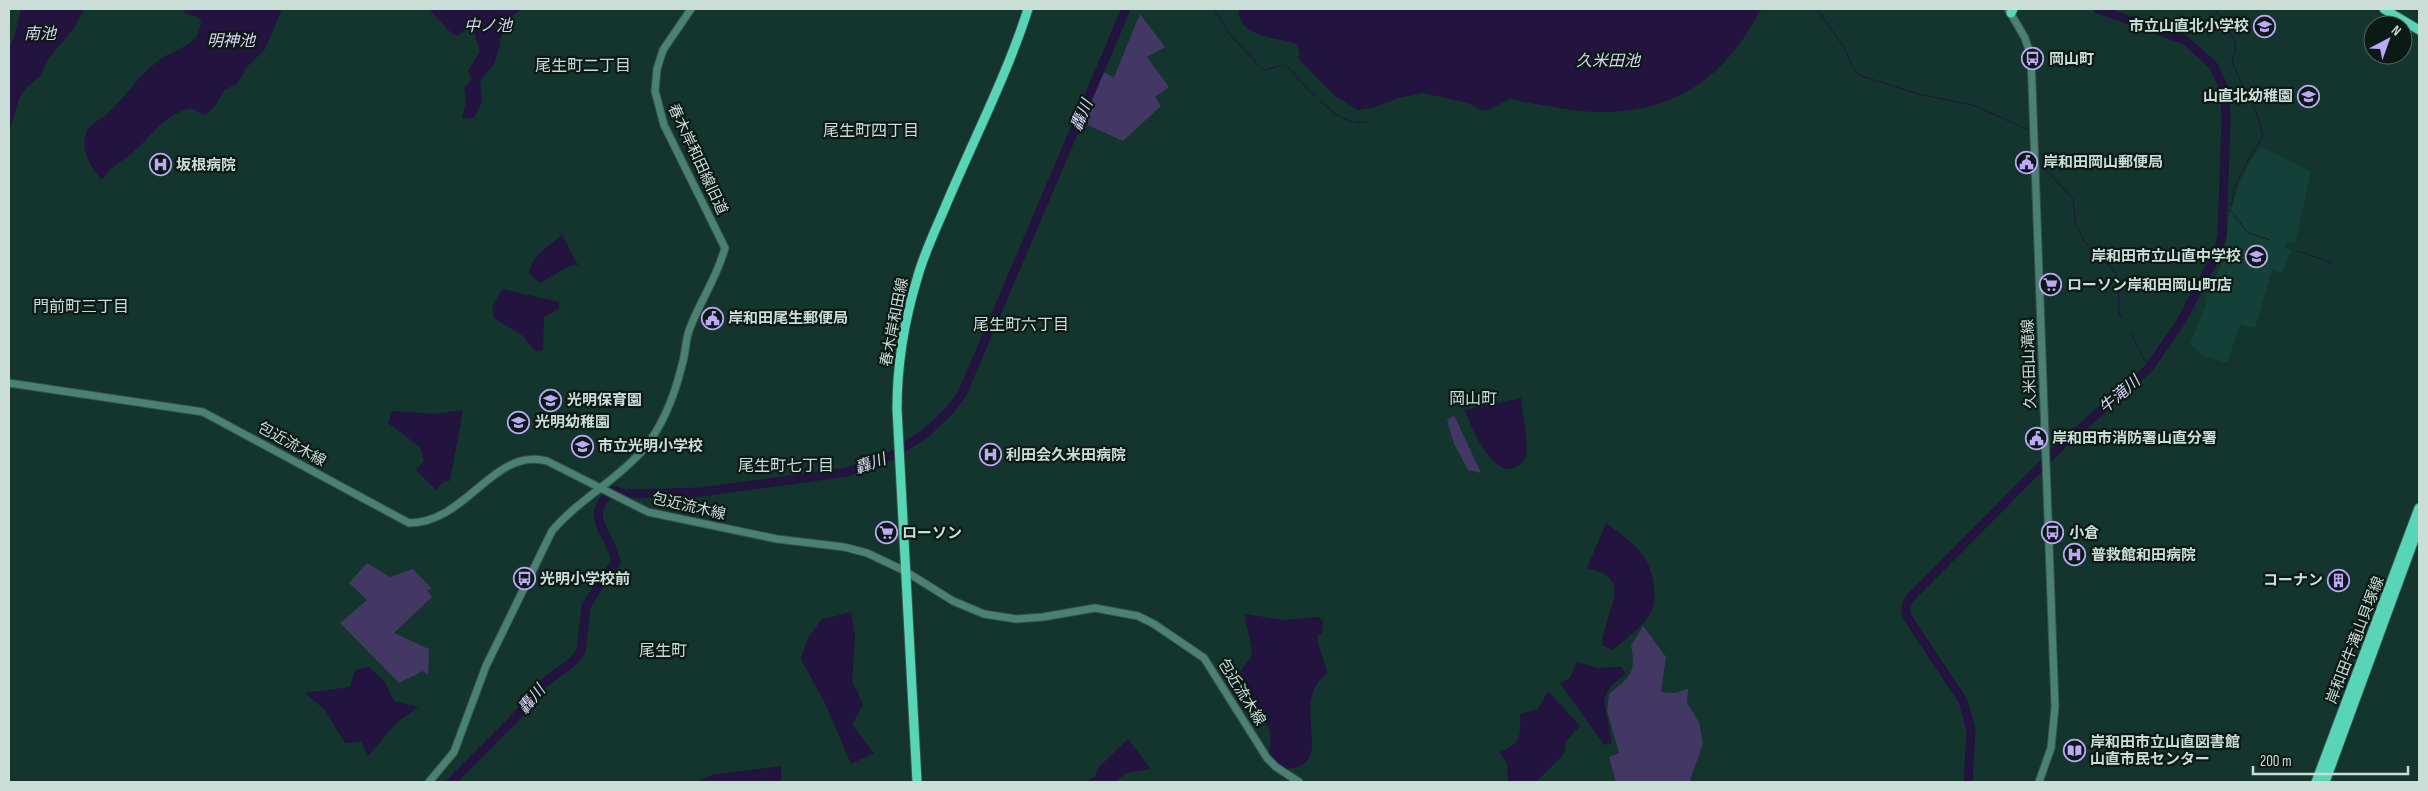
<svg xmlns="http://www.w3.org/2000/svg" width="2428" height="791" viewBox="0 0 2428 791" font-family="'Sofia Sans Condensed','Noto Sans JP',sans-serif">
  <style>
    .built { fill: #144137 }
    .green { fill: #433763 }
    .water { fill: #22133f }
    .lines { fill: none; stroke-linecap: round; stroke-linejoin: round }
    .stream { stroke: #22133f; stroke-width: 1 }
    .river { stroke: #22133f; stroke-width: 9 }
    .minor-casing { stroke: #34534c; stroke-width: 9 }
    .major-casing { stroke: #34534c; stroke-width: 11 }
    .minor { stroke: #4a8173; stroke-width: 7 }
    .major { stroke: #58d5b7; stroke-width: 9 }
    .labels { text-anchor: middle; stroke-width: 4.5; stroke-linejoin: round; paint-order: stroke }
    .poi-label { font-size: 15px; font-weight: bold; fill: #cbddd7; stroke: #0c1a16; text-anchor: start }
    .street-label { font-size: 15px; fill: #cbddd7; stroke: #0c1a16 }
    .water-label { font-size: 16px; font-style: italic; fill: #dcd5f6; stroke: #0c1a16 }
    .neighbourhood-label { font-size: 16px; fill: #cbddd7; stroke: #0c1a16 }
  </style>
  <rect width="100%" height="100%" fill="#13352d"/>
  <path class="built" d="M2261,147L2311,172L2295,244L2287,241L2284,247L2292,250L2282,273L2272,270L2255,328L2240,324L2228,361L2226,363L2204,356L2190,344L2207,302L2205,298L2223,262L2230,213L2240,182L2251,160Z"/>
  <path class="green" d="M1140,14L1165,47L1147,57L1169,87L1155,97L1161,106L1123,141L1079,121L1101,71L1114,77Z
    M1454,415L1481,473L1468,470L1454,444L1447,420Z
    M367,563L390,577L413,569L432,589L427,590L432,597L394,633L429,649L428,675L423,671L399,683L340,623L367,600L349,583Z
    M1643,626L1666,657L1661,692L1674,693L1688,689L1687,703L1699,722L1703,744L1690,780L1692,782H1616L1609,757L1619,753L1607,711L1609,694C1629,678 1637,673 1631,646Z"/>
  <path class="water" d="M21,9H84L74,28L48,59L39,77L27,87L20,96L9,132V46L14,38Z
    M184,9H282L265,49L247,67L237,84L224,90L215,106L206,115C199,114 196,108 189,109C162,115 150,139 131,154C117,165 113,164 102,180C91,169 79,148 87,131C90,124 101,119 107,114C126,97 140,73 161,59C178,47 199,47 201,22L198,17L185,13Z
    M429,9H522L512,16L500,39V45L494,64L480,80L482,102L474,118H462L466,102L464,88L472,79L468,71L480,51L473,29L470,26L458,36L452,34Z
    M1239,9H1761C1726,77 1675,114 1596,112C1571,111 1547,105 1523,102L1512,98L1487,110H1481L1468,103L1423,93L1398,98L1376,107L1358,110L1335,96L1298,58L1300,54L1297,44C1280,38 1236,37 1239,9Z
    M562,235L578,265L567,267L540,283L529,273C531,257 551,244 562,235Z
    M502,289L559,302V309L544,317L543,350L535,351L522,335L494,318L492,308Z
    M1521,398C1522,410 1530,450 1525,459C1523,463 1518,466 1513,468C1492,476 1470,425 1465,410Z
    M463,410L450,480L448,482L445,480L436,490L416,470L424,461L420,447L388,423L392,411L434,414Z
    M1606,523C1618,532 1633,542 1642,554C1653,568 1660,600 1649,616C1642,627 1623,642 1612,650L1602,645C1604,610 1637,579 1587,568Z
    M851,612L855,637L852,681L863,704L852,725L874,753L851,764L826,705L801,659L808,638L821,620Z
    M1245,614L1284,620L1319,617L1323,622L1322,634L1318,635C1316,647 1325,658 1327,674C1291,700 1328,750 1302,765C1297,768 1291,768 1286,769L1277,763L1269,753C1270,745 1273,729 1265,723C1247,709 1235,710 1232,682L1252,656C1252,641 1246,629 1245,614Z
    M1577,662L1597,668L1622,667L1625,674L1609,688L1604,700L1612,743L1604,745L1560,683L1570,678Z
    M369,667L385,682L394,701L418,707L397,722L368,756L361,742L345,743L325,710L305,693L350,687L355,670Z
    M1548,691L1580,726L1566,741L1564,754L1536,782H1508L1507,764L1500,752C1521,744 1521,735 1520,714L1538,709Z
    M1128,739L1151,769L1126,773L1115,782H1085L1095,777L1097,769Z
    M781,766V782H698L712,775Z"/>
  <g class="lines">
    <path class="stream" d="M1214,9L1229,33L1261,68L1265,70L1283,65
      M1817,9L1843,46L1855,71L1861,76L1922,95L1973,105L2031,131
      M2215,9L2234,39L2236,47L2232,62L2258,117L2263,136C2253,153 2232,182 2232,203L2223,207
      M1287,66L1315,97
      M1321,102L1340,117L1352,122
      M1355,122H1369
      M2038,137L2039,162L2073,199L2076,225L2084,240L2094,255L2110,266L2118,278L2119,311L2121,318
      M2224,207L2232,212L2247,232L2270,240
      M2298,251L2332,263
      M2131,334L2149,368"/>
    <path class="river" d="M451,782L516,717L540,686L570,664L581,652L586,607L602,580L616,562C611,532 580,517 614,490L626,494L702,492L847,472L891,456L926,433L950,410L962,394L1126,9
      M1968,782L1971,730L1963,701L1906,615V606L1909,599L2063,444L2149,368L2180,323L2216,256L2222,236L2226,121L2225,90L2213,65L2185,40L2098,9"/>
    <defs>
      <path id="minor" d="M2008,9L2025,38L2031,57L2055,707L2051,748L2039,782
        M9,383L203,412L409,523C467,523 493,447 547,461L648,512L777,539L844,547L867,553L905,571L953,601L984,614L1016,619L1043,617L1095,608L1138,616L1154,624L1204,658L1267,758L1276,767L1299,782
        M429,782L454,752L486,666L552,531C578,500 616,481 643,450C662,427 675,394 682,365C686,353 685,340 690,328C701,299 716,280 725,248L664,125L655,91L657,69L663,50L691,9"/>
      <path id="major" d="M2384,9L2419,30
        M2011,13L2013,9
        M917,782L897,409C897,365 904,322 917,279C924,253 936,229 946,205C973,141 1007,75 1028,9
        M2316,782L2419,508
        M2325,782L2419,526"/>
    </defs>
    <use href="#minor" class="minor-casing"/>
    <use href="#major" class="major-casing"/>
    <use href="#minor" class="minor"/>
    <use href="#major" class="major"/>
  </g>
  <defs>
    <symbol id="school-ring" viewBox="-11 -11 22 22"><circle r="9.5" fill="#0c1a16" stroke="#bda9f5" stroke-width="1.5"/><path d="M0-5L7-2L0 1L-7-2ZM-4 1L0 2.5L4 1V4Q0 6-4 4Z" fill="#bda9f5"/></symbol>
    <symbol id="bus-ring" viewBox="-11 -11 22 22"><circle r="9.5" fill="#0c1a16" stroke="#bda9f5" stroke-width="1.5"/><path d="M-5-6H5V4H4V6H2V4H-2V6H-4V4H-5ZM-3.5-4V0h7V-4ZM-3.5 1.2v1.5H-2V1.2ZM2 1.2v1.5H3.5V1.2Z" fill="#bda9f5"/></symbol>
    <symbol id="civic-ring" viewBox="-11 -11 22 22"><circle r="9.5" fill="#0c1a16" stroke="#bda9f5" stroke-width="1.5"/><path d="M-.6-6.5H3V-4.5H.6V-3L4-1V1h2V6H-6V1h2V-1L-.6-3ZM-1.2 2.5V6h2.4V2.5Z" fill="#bda9f5"/></symbol>
    <symbol id="hospital-ring" viewBox="-11 -11 22 22"><circle r="9.5" fill="#0c1a16" stroke="#bda9f5" stroke-width="1.5"/><path d="M-5-5h3v3.5h4V-5h3V5h-3V1.5h-4V5h-3Z" fill="#bda9f5"/></symbol>
    <symbol id="supermarket-ring" viewBox="-11 -11 22 22"><circle r="9.5" fill="#0c1a16" stroke="#bda9f5" stroke-width="1.5"/><path d="M-6-5.5h2.5l.6 2H6L4.5 2H-2.5L-4.4-4H-6ZM-1.5 3.2a1.3 1.3 0 1 0 .1 0ZM3 3.2a1.3 1.3 0 1 0 .1 0Z" fill="#bda9f5"/></symbol>
    <symbol id="building-ring" viewBox="-11 -11 22 22"><circle r="9.5" fill="#0c1a16" stroke="#bda9f5" stroke-width="1.5"/><path d="M-4-6H4V6H1V3H-1V6H-4ZM-2.5-4.3h1.7v1.8h-1.7ZM.8-4.3h1.7v1.8H.8ZM-2.5-1h1.7V.8h-1.7ZM.8-1h1.7V.8H.8Z" fill="#bda9f5"/></symbol>
    <symbol id="library-ring" viewBox="-11 -11 22 22"><circle r="9.5" fill="#0c1a16" stroke="#bda9f5" stroke-width="1.5"/><path d="M-6-4Q-3-5.5-.7-3.5V5Q-3 3-6 4ZM6-4Q3-5.5 .7-3.5V5Q3 3 6 4Z" fill="#bda9f5"/></symbol>
  </defs>
  <g fill-rule="evenodd">
    <use href="#school-ring" x="2252" y="14" width="25" height="25"/>
    <use href="#bus-ring" x="2020" y="46" width="25" height="25"/>
    <use href="#school-ring" x="2296" y="84" width="25" height="25"/>
    <use href="#civic-ring" x="2014" y="150" width="25" height="25"/>
    <use href="#hospital-ring" x="148" y="152" width="25" height="25"/>
    <use href="#school-ring" x="2244" y="244" width="25" height="25"/>
    <use href="#supermarket-ring" x="2038" y="272" width="25" height="25"/>
    <use href="#civic-ring" x="700" y="306" width="25" height="25"/>
    <use href="#school-ring" x="538" y="388" width="25" height="25"/>
    <use href="#school-ring" x="506" y="410" width="25" height="25"/>
    <use href="#civic-ring" x="2024" y="426" width="25" height="25"/>
    <use href="#school-ring" x="570" y="434" width="25" height="25"/>
    <use href="#hospital-ring" x="978" y="442" width="25" height="25"/>
    <use href="#supermarket-ring" x="874" y="520" width="25" height="25"/>
    <use href="#bus-ring" x="2040" y="520" width="25" height="25"/>
    <use href="#hospital-ring" x="2062" y="542" width="25" height="25"/>
    <use href="#bus-ring" x="512" y="566" width="25" height="25"/>
    <use href="#building-ring" x="2326" y="568" width="25" height="25"/>
    <use href="#library-ring" x="2062" y="738" width="25" height="25"/>
  </g>
  <g class="labels">
    <g class="poi-label">
      <text x="2249" y="31" text-anchor="end">市立山直北小学校</text>
      <text x="2049" y="64">岡山町</text>
      <text x="2293" y="101" text-anchor="end">山直北幼稚園</text>
      <text x="2043" y="167">岸和田岡山郵便局</text>
      <text x="176" y="170">坂根病院</text>
      <text x="2241" y="261" text-anchor="end">岸和田市立山直中学校</text>
      <text x="2067" y="290">ローソン岸和田岡山町店</text>
      <text x="728" y="323">岸和田尾生郵便局</text>
      <text x="567" y="405">光明保育園</text>
      <text x="535" y="427">光明幼稚園</text>
      <text x="2052" y="443">岸和田市消防署山直分署</text>
      <text x="598" y="451">市立光明小学校</text>
      <text x="1006" y="460">利田会久米田病院</text>
      <text x="902" y="538">ローソン</text>
      <text x="2069" y="538">小倉</text>
      <text x="2091" y="560">普救館和田病院</text>
      <text x="540" y="584">光明小学校前</text>
      <text x="2323" y="585" text-anchor="end">コーナン</text>
      <text x="2090" y="747">岸和田市立山直図書館<tspan x="2090" dy="17">山直市民センター</tspan></text>
    </g>
    <g class="street-label">
      <text transform="translate(698 159) rotate(65)" y="5">春木岸和田線旧道</text>
      <text transform="translate(894 322) rotate(-79)" y="5">春木岸和田線</text>
      <text transform="translate(2029 364) rotate(-92)" y="5">久米田山滝線</text>
      <text transform="translate(292 444) rotate(29)" y="5">包近流木線</text>
      <text transform="translate(689 506) rotate(13)" y="5">包近流木線</text>
      <text transform="translate(2355 640) rotate(-69)" y="5">岸和田牛滝山貝塚線</text>
      <text transform="translate(1242 692) rotate(58)" y="5">包近流木線</text>
    </g>
    <g class="water-label">
      <text x="488" y="31">中ノ池</text>
      <text x="40" y="39">南池</text>
      <text x="231" y="46">明神池</text>
      <text x="1608" y="66">久米田池</text>
      <text transform="translate(1081 115) rotate(-67)" y="6">轟川</text>
      <text transform="translate(2119 394) rotate(-41)" y="6">牛滝川</text>
      <text transform="translate(870 463) rotate(-20)" y="6">轟川</text>
      <text transform="translate(531 699) rotate(-50)" y="6">轟川</text>
    </g>
    <g class="neighbourhood-label">
      <text x="583" y="71">尾生町二丁目</text>
      <text x="871" y="136">尾生町四丁目</text>
      <text x="81" y="312">門前町三丁目</text>
      <text x="1021" y="330">尾生町六丁目</text>
      <text x="1473" y="404">岡山町</text>
      <text x="786" y="471">尾生町七丁目</text>
      <text x="663" y="656">尾生町</text>
    </g>
  </g>
  <rect width="2428" height="791" fill="none" stroke="#cbddd7" stroke-width="20"/>
  <g transform="translate(2388 40) rotate(41)"><circle r="24" fill="#0c1a16" stroke="#586863"/>
  <path d="M0-4L9 19L0 12L-9 19Z" fill="#bda9f5"/>
  <text y="-8" font-size="14" font-weight="bold" text-anchor="middle" fill="#cbddd7">N</text>
  </g>
  <path d="M2253 766v8h155v-8" fill="none" stroke="#cbddd7" stroke-width="2.5"/>
  <text x="2260" y="766" font-size="15" fill="#cbddd7" stroke="#0c1a16" stroke-width="4" paint-order="stroke">200 m</text>
</svg>
